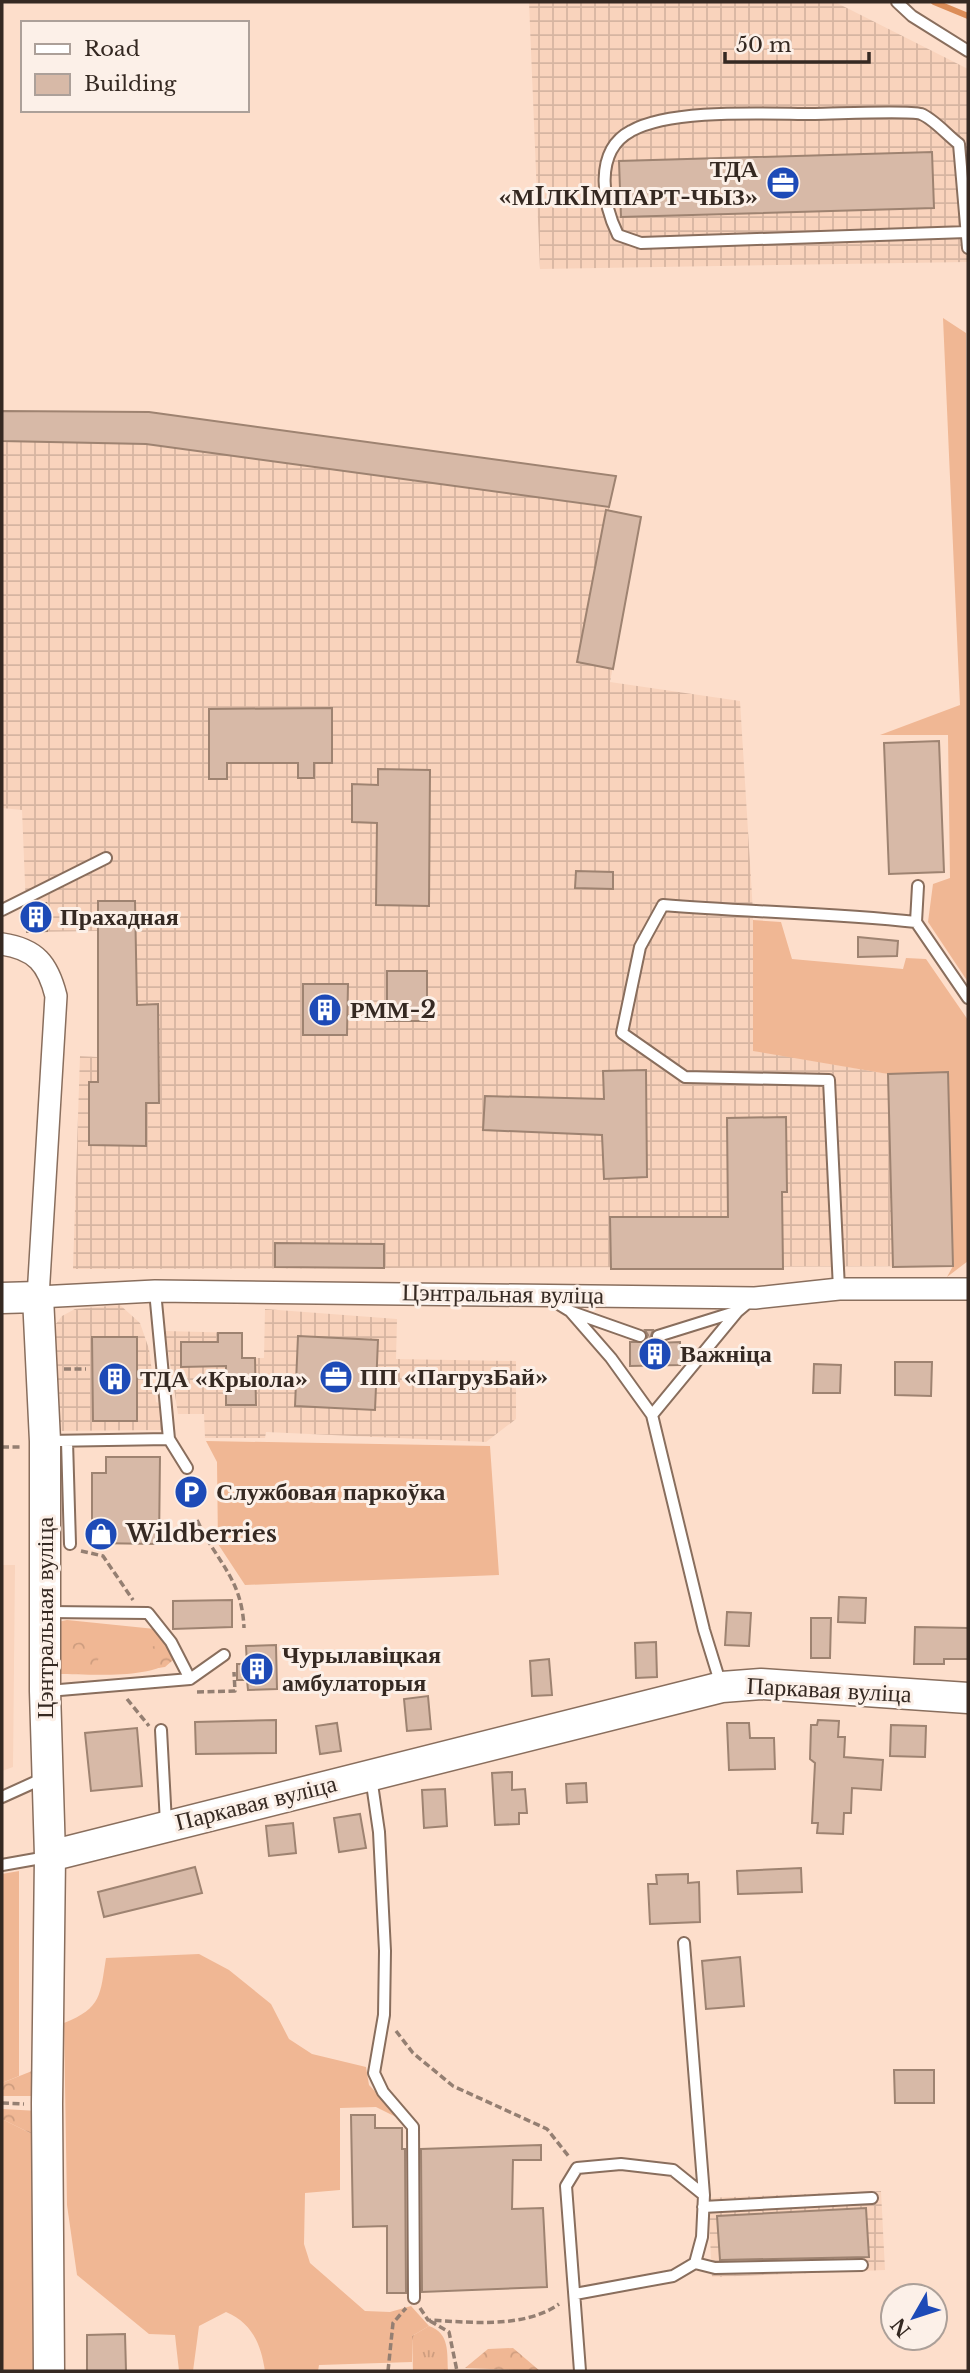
<svg xmlns="http://www.w3.org/2000/svg" width="970" height="2373" viewBox="0 0 970 2373" font-family="'Libre Baskerville',serif">
  <style>
    .built { fill: #f9d3bc }
    .industrial { fill: url(#industrial-grid) }
    .grass { fill: #f0b794 }
    .forest { fill: url(#forest-crowns) }
    .park { fill: url(#park-tufts) }
    .lines { fill: none; stroke-linecap: round; stroke-linejoin: round }
    .stream { stroke: #dc8d58; stroke-width: 6 }
    .building { fill: #d7b9a7; stroke: #9e8371; stroke-width: 2 }
    .lane-casing { stroke: #896e5d; stroke-width: 14 }
    .street-casing { stroke: #896e5d; stroke-width: 24 }
    .secondary-casing { stroke: #896e5d; stroke-width: 33 }
    .path { stroke: #947f72; stroke-width: 3.5; stroke-dasharray: 7 3.5; stroke-linecap: butt }
    .lane { stroke: #fff; stroke-width: 10 }
    .street { stroke: #fff; stroke-width: 21 }
    .secondary { stroke: #fff; stroke-width: 30 }
    .labels { text-anchor: middle; stroke-width: 6; stroke-linejoin: round; paint-order: stroke }
    .poi-label { font-size: 24px; font-weight: bold; fill: #352922; stroke: #fcf0e8; text-anchor: start }
    .street-label { font-size: 24px; fill: #352922; stroke: #fcf0e8 }
  </style>
  <defs>
    <pattern id="industrial-grid" width="8" height="8" patternUnits="userSpaceOnUse" patternTransform="scale(1.75)"><rect width="8" height="8" fill="#f9d3bc"/><path d="M0 4h8M4 0v8" fill="none" stroke="#d6b5a1"/></pattern>
    <pattern id="forest-crowns" width="20" height="18" patternUnits="userSpaceOnUse" patternTransform="scale(1.75)"><rect width="20" height="18" fill="#f0b794"/><path d="M2 6a3 3 0 1 1 6 0M12 15a3 3 0 1 1 6 0" fill="none" stroke="#ce9d7f"/></pattern>
    <pattern id="park-tufts" width="24" height="20" patternUnits="userSpaceOnUse" patternTransform="scale(1.75)"><rect width="24" height="20" fill="#f0b794"/><path d="M3 7l-1-3M5 7V3M7 7l1-3M15 17l-1-3M17 17v-4M19 17l1-3" fill="none" stroke="#ce9d7f"/></pattern>
  </defs>
  <rect width="100%" height="100%" fill="#fddecb"/>
  <path class="built" d="M2,1565H15L13,1767L2,1771Z"/>
  <path class="industrial" d="M529,2H835L968,69V262L540,269Z
    M2,411L149,412L616,476L609,510L641,517L610,682L740,701L753,912V1050L888,1074L948,1072L953,1266L73,1269L80,1056L98,1057L97,931L27,932L22,810L2,808Z
    M120,1305L140,1323L149,1349L156,1402L161,1404L165,1422L161,1430L56,1431L55,1325L62,1316L75,1309Z
    M265,1309L397,1319L396,1359L516,1361V1419L486,1442L266,1432L265,1438H205L204,1414H178L165,1331L242,1333V1358H264Z
    M881,2191L885,2270L712,2277L708,2198Z"/>
  <path class="grass" d="M943,318L966,333L968,982L928,922L933,884L950,878L948,735H880L960,705Z
    M753,920L781,922L792,959L903,969L906,958L926,959L968,1020V1261L947,1277L953,1266L948,1072L888,1074L753,1051Z
    M206,1441L490,1446L499,1575L245,1585L218,1544L217,1462Z
    M67,1620L155,1629L166,1643L173,1660C150,1680 87,1674 58,1674V1622Z
    M19,1871V2076L2,2083V1874Z
    M199,1954L229,1970L271,2004L289,2039L312,2054L366,2067L369,2085L402,2120L376,2107L340,2108V2190L305,2193L304,2244L310,2263L365,2311L390,2312L411,2306L429,2326L412,2336V2362L319,2365L318,2371H265C261,2344 252,2323 226,2312L199,2326L193,2371H179L175,2335L149,2334L77,2275L67,2205L64,2023C102,2008 100,1995 106,1958Z
    M2,2119L38,2137L39,2371H2Z"/>
  <path class="forest" d="M88,1640L99,1656L96,1669L77,1674L68,1665L73,1644Z
    M160,1643H166L173,1660L165,1667L144,1670L146,1650Z
    M37,2069L36,2096H2V2083Z
    M2,2109L39,2111L38,2137L2,2119Z
    M513,2348L540,2371L465,2368L488,2349Z"/>
  <path class="park" d="M429,2326C450,2333 447,2353 448,2371H413L412,2336Z"/>
  <g class="lines">
    <path class="stream" d="M934,2L968,16"/>
  </g>
  <path class="building" d="M932,152L934,208L621,217L619,161Z
    M2,411L149,412L616,476L609,507L146,444L2,441Z
    M606,510L641,517L613,669L577,662Z
    M332,708V763H314V778H298V763H227V779H209V709Z
    M939,741L944,872L889,874L884,743Z
    M378,769L430,770L429,906L376,905L377,823L352,822V784L378,785Z
    M576,871L613,872V889L575,888Z
    M98,901H135L137,1005L158,1004L159,1103H146V1146L89,1145V1082H98Z
    M33,903H46L47,931L27,932L25,907Z
    M858,937L898,941L897,956L858,957Z
    M387,971H427V1021H387Z
    M303,984H348L347,1035H303Z
    M646,1070L647,1177L604,1179L602,1135L483,1130L485,1096L604,1099L603,1071Z
    M948,1072L953,1266L893,1267L888,1074Z
    M786,1117L787,1192H782L783,1269H611L610,1217H728L727,1118Z
    M275,1243L384,1244V1268L275,1267Z
    M645,1330H653L650,1338L656,1343L680,1342V1365L630,1366V1342H645L648,1335Z
    M218,1333H242V1358H255L256,1405H226V1366L181,1367V1342H218Z
    M298,1336L378,1340L375,1410L295,1406Z
    M92,1337H137V1421H93Z
    M895,1362H932L931,1396L895,1395Z
    M814,1364L841,1365L840,1393H813Z
    M106,1457H160L159,1544L92,1543V1473H106Z
    M839,1597L866,1598L865,1623L838,1622Z
    M232,1600V1627L173,1629V1601Z
    M727,1612L751,1613L749,1646L725,1645Z
    M811,1618H831L830,1658H811Z
    M915,1627L968,1628V1659H944V1664H914Z
    M656,1642L657,1677L636,1678L635,1643Z
    M276,1645L277,1689L248,1690L247,1680H237V1664H247L246,1646Z
    M549,1659L552,1695L532,1696L530,1661Z
    M428,1696L431,1729L407,1731L404,1699Z
    M276,1720V1753L196,1754L195,1722Z
    M818,1720L839,1721L838,1737H845L844,1757L883,1760L881,1790L852,1788L851,1813H844L843,1834L817,1833L818,1823H812L815,1763L810,1759L811,1725H817Z
    M337,1723L341,1751L320,1754L316,1726Z
    M727,1723H749L750,1738H774L775,1769L729,1770Z
    M891,1725L926,1726L925,1757L890,1756Z
    M137,1728L142,1786L91,1791L85,1733Z
    M512,1772V1790L525,1789L527,1813H519V1824L495,1825L492,1773Z
    M586,1783L587,1802L567,1803L566,1784Z
    M445,1789L447,1826L424,1828L422,1790Z
    M360,1814L366,1848L339,1852L334,1818Z
    M293,1823L296,1853L269,1856L266,1826Z
    M195,1867L202,1893L104,1917L98,1892Z
    M801,1868L802,1892L738,1894L737,1871Z
    M688,1874V1883L699,1882L700,1922L650,1924L648,1884H657L656,1875Z
    M740,1957L744,2006L706,2009L702,1961Z
    M894,2070H934V2103H895Z
    M351,2115H375V2128H402V2149H405L406,2293H387V2226L353,2227Z
    M541,2145V2160H513L512,2209L543,2208L547,2287L422,2292L421,2149Z
    M866,2208L869,2257L720,2260L717,2216Z
    M125,2334L126,2371H87V2335Z"/>
  <g class="lines">
    <defs>
      <path id="lane" d="M897,2L912,16L968,51
        M967,232L641,243L618,235C603,205 593,151 631,131C672,108 767,114 815,114C834,114 908,110 921,114C934,119 948,136 959,144L968,248
        M2,910L106,858
        M916,922L918,886
        M839,1289L829,1080L685,1077L622,1033L640,947L663,905C747,912 831,913 916,922L968,998
        M552,1300L570,1311L611,1358L652,1415L704,1630L721,1685
        M572,1312L640,1336
        M658,1336L735,1312
        M652,1415L737,1312L750,1301
        M169,1439L187,1468
        M47,1441L169,1439L155,1291
        M67,1441L70,1544
        M48,1612L148,1613L171,1642L190,1679
        M48,1691L190,1679L224,1655
        M161,1730L166,1823
        M371,1777L379,1832L385,1951L384,2015L374,2073L383,2092L413,2127L414,2298
        M2,1797L44,1778
        M2,1865L47,1857
        M684,1943L704,2195
        M703,2207L872,2198
        M695,2263L715,2268L862,2265
        M575,2294L673,2276L695,2263L702,2237L704,2195L673,2170L621,2164L577,2168L566,2186L580,2371"/>
      <path id="street" d="M2,944C36,949 48,964 56,996L38,1297L155,1291L755,1298L839,1289H968"/>
      <path id="secondary" d="M2,1298L38,1297L45,1441V1691L50,1856L47,2104L49,2371
        M50,1856L722,1687L761,1684L968,1698"/>
    </defs>
    <use href="#lane" class="lane-casing"/>
    <use href="#street" class="street-casing"/>
    <use href="#secondary" class="secondary-casing"/>
    <path class="path" d="M64,1369H86
      M2,1447H20
      M197,1520C217,1563 242,1578 244,1628
      M81,1551L103,1556L133,1600
      M197,1692L235,1691L234,1672
      M127,1699L149,1726
      M396,2031L413,2053L453,2086L547,2129L570,2158
      M2,2103L24,2104
      M420,2308L428,2320C469,2322 524,2329 559,2304
      M430,2321L449,2332L457,2371
      M388,2371L393,2323L406,2308"/>
    <use href="#lane" class="lane"/>
    <use href="#street" class="street"/>
    <use href="#secondary" class="secondary"/>
  </g>
  <defs>
    <symbol id="office-disc" viewBox="-11 -11 22 22"><circle r="9.5" fill="#1d4ab7" stroke="#fcf0e8"/><path d="M-6-3h4V-5.5h4V-3h4V5H-6ZM-1-4.5V-3h2v-1.5ZM-6 0V1H6V0Z" fill="#fff"/></symbol>
    <symbol id="building-disc" viewBox="-11 -11 22 22"><circle r="9.5" fill="#1d4ab7" stroke="#fcf0e8"/><path d="M-4-6H4V6H1V3H-1V6H-4ZM-2.5-4.3h1.7v1.8h-1.7ZM.8-4.3h1.7v1.8H.8ZM-2.5-1h1.7V.8h-1.7ZM.8-1h1.7V.8H.8Z" fill="#fff"/></symbol>
    <symbol id="parking-disc" viewBox="-11 -11 22 22"><circle r="9.5" fill="#1d4ab7" stroke="#fcf0e8"/><path d="M-3.5-5.5H1a3.5 3.5 0 0 1 0 7H-1V5.5H-3.5ZM-1-3.4V-.6H.8a1.4 1.4 0 0 0 0-2.8Z" fill="#fff"/></symbol>
    <symbol id="shop-disc" viewBox="-11 -11 22 22"><circle r="9.5" fill="#1d4ab7" stroke="#fcf0e8"/><path d="M-5-2.5h2.3a2.7 3.5 0 0 1 5.4 0H5L5.5 6h-11ZM-1.5-2.5h3a1.5 2.3 0 0 0-3 0Z" fill="#fff"/></symbol>
  </defs>
  <g fill-rule="evenodd">
    <use href="#office-disc" x="764" y="164" width="38" height="38"/>
    <use href="#building-disc" x="17" y="898" width="38" height="38"/>
    <use href="#building-disc" x="306" y="991" width="38" height="38"/>
    <use href="#building-disc" x="636" y="1335" width="38" height="38"/>
    <use href="#office-disc" x="317" y="1358" width="38" height="38"/>
    <use href="#building-disc" x="96" y="1360" width="38" height="38"/>
    <use href="#parking-disc" x="172" y="1473" width="38" height="38"/>
    <use href="#shop-disc" x="82" y="1515" width="38" height="38"/>
    <use href="#building-disc" x="238" y="1650" width="38" height="38"/>
  </g>
  <g class="labels">
    <g class="poi-label">
      <text x="758" y="177" text-anchor="end">ТДА<tspan x="758" dy="28">«МIЛКIМПАРТ-ЧЫЗ»</tspan></text>
      <text x="60" y="925">Прахадная</text>
      <text x="350" y="1018">РММ-2</text>
      <text x="680" y="1362">Важніца</text>
      <text x="360" y="1385">ПП «ПагрузБай»</text>
      <text x="140" y="1387">ТДА «Крыола»</text>
      <text x="216" y="1500">Службовая паркоўка</text>
      <text x="126" y="1542">Wildberries</text>
      <text x="282" y="1663">Чурылавіцкая<tspan x="282" dy="28">амбулаторыя</tspan></text>
    </g>
    <g class="street-label">
      <text transform="translate(503 1294) rotate(1)" y="8">Цэнтральная вуліца</text>
      <text transform="translate(45 1618) rotate(-90)" y="8">Цэнтральная вуліца</text>
      <text transform="translate(829 1690) rotate(3)" y="8">Паркавая вуліца</text>
      <text transform="translate(256 1803) rotate(-14)" y="8">Паркавая вуліца</text>
    </g>
  </g>
  <rect width="970" height="2373" fill="none" stroke="#352922" stroke-width="7"/>
  <rect x="21" y="21" width="228" height="91" fill="#fcf0e8" stroke="#aca099" stroke-width="2"/>
  <rect x="35" y="44" width="35" height="10" fill="#ffffff" stroke="#aca099" stroke-width="2"/>
  <text x="84" y="56" font-size="21" fill="#352922">Road</text>
  <rect x="35" y="74" width="35" height="21" fill="#d7b9a7" stroke="#aca099" stroke-width="2"/>
  <text x="84" y="91" font-size="21" fill="#352922">Building</text>
  <g transform="translate(914 2317) rotate(231)"><circle r="33" fill="#fcf0e8" stroke="#aca099" stroke-width="2"/>
  <path d="M0-5L12 26L0 18L-12 26Z" fill="#1d4ab7"/>
  <text y="-10" font-size="19" font-weight="bold" text-anchor="middle" fill="#352922">N</text>
  </g>
  <path d="M725 52v10h144v-10" fill="none" stroke="#352922" stroke-width="3.5"/>
  <text x="736" y="52" font-size="21" fill="#352922" stroke="#fcf0e8" stroke-width="5" paint-order="stroke">50 m</text>
</svg>
